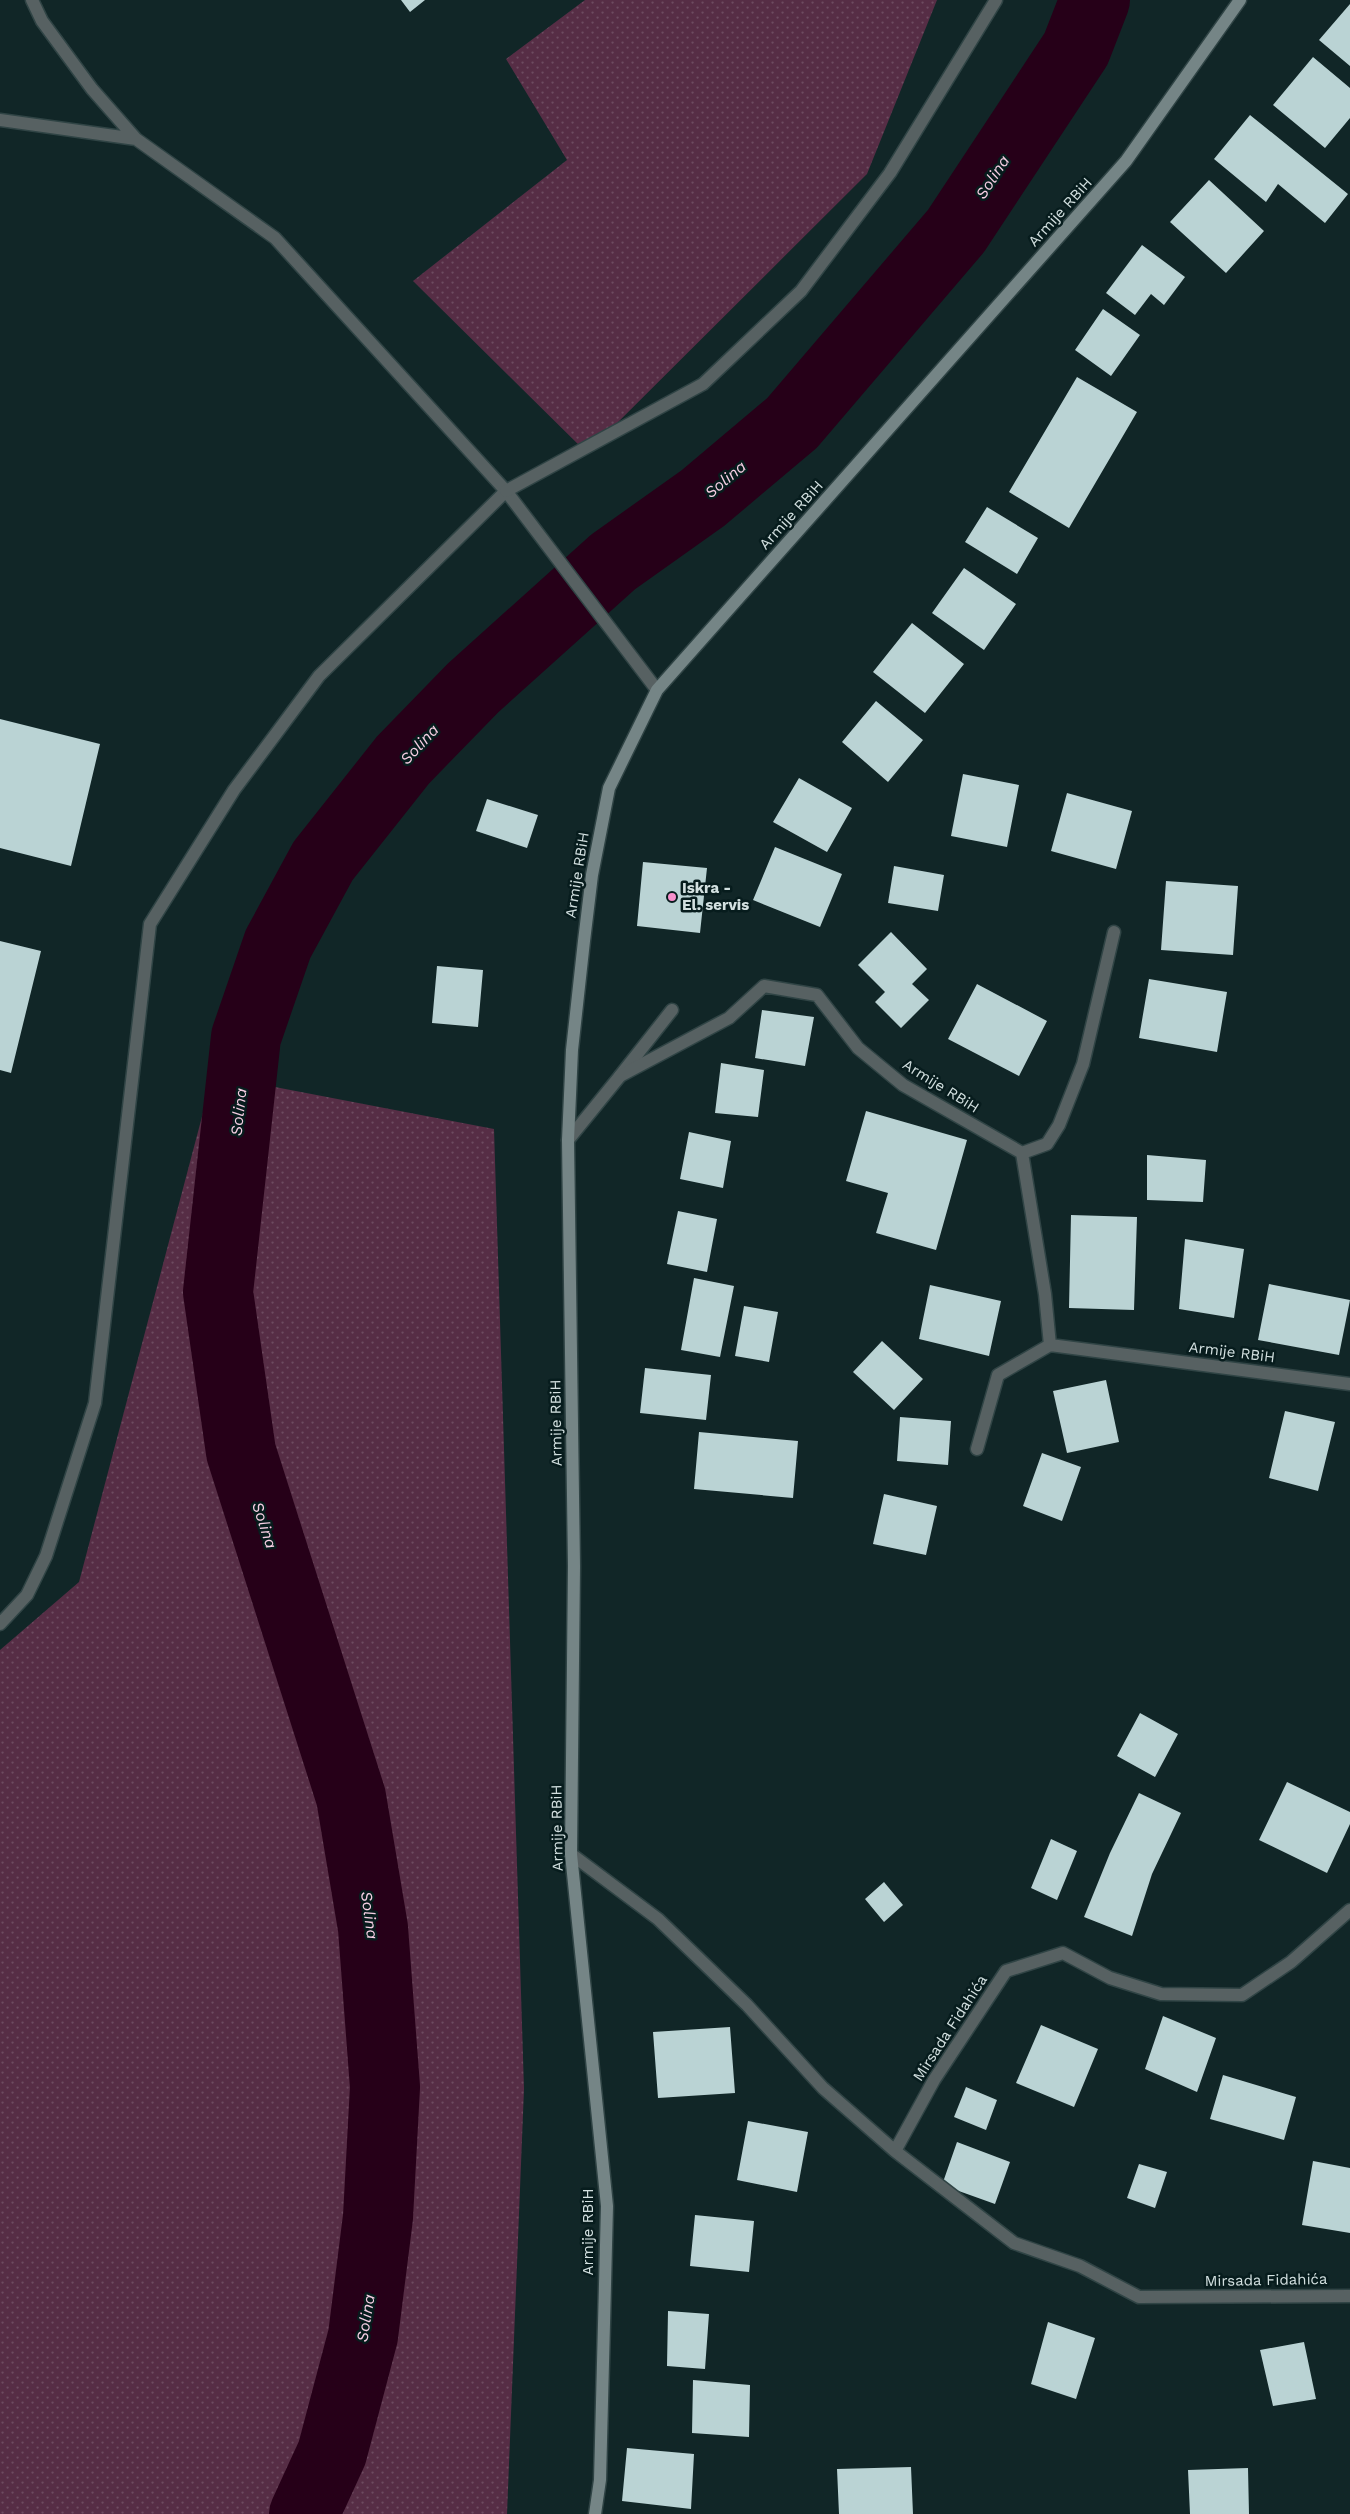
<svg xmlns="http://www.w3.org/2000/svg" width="1350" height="2514" viewBox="0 0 1350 2514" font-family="'Work Sans',sans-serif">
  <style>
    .grass { fill: url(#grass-dots) }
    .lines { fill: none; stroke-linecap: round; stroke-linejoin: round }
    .river { stroke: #260018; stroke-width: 70 }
    .building { fill: #bad3d4 }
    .service-casing { stroke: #304445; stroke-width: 15 }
    .pedestrian-casing { stroke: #304445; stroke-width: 15 }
    .minor-casing { stroke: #304445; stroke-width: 15 }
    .secondary-casing { stroke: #304445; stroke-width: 15 }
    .service { stroke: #576162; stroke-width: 12 }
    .pedestrian { stroke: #576162; stroke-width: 12 }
    .minor { stroke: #576162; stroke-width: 12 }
    .secondary { stroke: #758586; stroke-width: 12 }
    .poi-dot { fill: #f890cc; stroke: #071c1d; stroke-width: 2 }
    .labels { text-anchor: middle; stroke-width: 5; stroke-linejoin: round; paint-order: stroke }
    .street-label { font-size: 15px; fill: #d3e0e0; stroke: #071c1d }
    .poi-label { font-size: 15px; font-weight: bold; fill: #d3e0e0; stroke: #071c1d; text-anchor: start }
    .water-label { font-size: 16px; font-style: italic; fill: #f7cfe4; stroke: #071c1d }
  </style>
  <defs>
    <pattern id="grass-dots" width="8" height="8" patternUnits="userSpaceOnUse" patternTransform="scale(1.25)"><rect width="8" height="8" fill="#562d45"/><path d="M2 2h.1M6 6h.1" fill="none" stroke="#6d4b60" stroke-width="1.8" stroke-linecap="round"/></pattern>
  </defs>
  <rect width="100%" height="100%" fill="#112627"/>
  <path class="grass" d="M585,0H937L867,174L587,453L413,281L567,160L506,59Z
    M213,1075L494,1129L524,2089L507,2514H0V1650L79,1582Z"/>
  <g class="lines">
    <path class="river" d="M304,2514L332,2453L363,2336L378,2217L385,2087L373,1928L351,1797L241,1452L218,1292L246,1037L278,944L323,861L403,760L473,688L613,562L703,498L792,423L956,231L1076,49L1095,0"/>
  </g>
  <path class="building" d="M401,0H425L410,12Z
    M1350,4V66L1319,40Z
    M1313,57L1350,88V118L1325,148L1273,105Z
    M1250,115L1348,194L1325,223L1278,184L1266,202L1214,159Z
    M1209,180L1264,231L1226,273L1170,222Z
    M1142,245L1185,277L1164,305L1151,294L1135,315L1106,293Z
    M1103,309L1140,335L1111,376L1075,350Z
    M1077,377L1137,412L1069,528L1009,492Z
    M987,507L1038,538L1017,574L965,542Z
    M964,568L1016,604L984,650L932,613Z
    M912,623L964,664L925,713L873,672Z
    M876,701L923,740L888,782L842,742Z
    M0,719L100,744L71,866L0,848Z
    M963,774L1019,785L1007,847L951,836Z
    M799,778L852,808L827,852L773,822Z
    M1067,793L1132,811L1116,869L1051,851Z
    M487,799L538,815L527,848L476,831Z
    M775,847L842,874L820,927L753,900Z
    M643,862L707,868L700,933L637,926Z
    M894,866L944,875L938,911L888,903Z
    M1166,881L1238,886L1233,955L1161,950Z
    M891,932L927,969L912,984L929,1000L901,1028L875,1002L885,992L858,965Z
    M0,941L41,951L11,1073L0,1070Z
    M437,966L483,970L478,1027L432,1023Z
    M1149,979L1227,992L1217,1052L1139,1038Z
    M977,984L1047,1021L1019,1076L948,1039Z
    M762,1010L814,1017L805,1066L755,1058Z
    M721,1063L764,1070L758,1117L715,1113Z
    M866,1111L967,1140L936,1250L876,1233L888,1193L846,1181Z
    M689,1132L731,1141L723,1188L680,1179Z
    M1147,1155L1206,1160L1203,1202L1147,1200Z
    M678,1211L717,1219L707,1272L667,1264Z
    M1071,1215L1137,1217L1134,1310L1069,1308Z
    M1185,1239L1244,1249L1234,1318L1179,1309Z
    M694,1278L734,1286L720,1357L681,1350Z
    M1269,1284L1350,1300L1339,1355L1258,1340Z
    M930,1285L1001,1301L989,1356L919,1339Z
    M744,1306L778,1312L769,1362L735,1356Z
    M882,1341L923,1379L894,1410L853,1372Z
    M645,1368L711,1375L706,1420L640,1413Z
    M1106,1380L1119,1442L1067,1453L1053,1391Z
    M1285,1411L1335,1422L1318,1491L1269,1478Z
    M900,1417L951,1421L948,1465L897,1461Z
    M699,1432L798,1441L793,1498L694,1489Z
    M1042,1453L1081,1467L1062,1521L1023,1506Z
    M884,1494L937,1506L926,1555L873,1544Z
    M1140,1713L1178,1734L1155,1777L1117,1756Z
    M1287,1782L1350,1812V1824L1327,1873L1259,1840Z
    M1139,1793L1181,1813L1152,1874L1132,1936L1084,1917L1110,1853Z
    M1051,1839L1077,1851L1057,1900L1031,1888Z
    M884,1882L903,1905L884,1922L865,1899Z
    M1163,2016L1216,2038L1197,2092L1145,2069Z
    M1041,2025L1098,2049L1074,2107L1016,2083Z
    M730,2027L735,2093L658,2098L653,2032Z
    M1223,2075L1296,2097L1284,2140L1210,2119Z
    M966,2087L997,2100L986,2130L954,2117Z
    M748,2121L808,2132L797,2192L737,2180Z
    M957,2142L1010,2162L995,2204L942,2185Z
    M1313,2161L1350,2168V2233L1302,2225Z
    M1139,2164L1167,2172L1155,2208L1127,2198Z
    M695,2215L754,2221L749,2272L690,2266Z
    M668,2311L709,2314L705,2369L667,2366Z
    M1048,2322L1095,2338L1076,2399L1031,2384Z
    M1304,2342L1316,2399L1273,2406L1260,2350Z
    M693,2380L750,2385L749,2437L692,2433Z
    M627,2448L694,2454L691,2509L622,2501Z
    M911,2467L913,2514H839L837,2469Z
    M1248,2468L1249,2514H1190L1188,2470Z"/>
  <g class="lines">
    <defs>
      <path id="service" d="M32,0L42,21L92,89L136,139L275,238L506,491L657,690
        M0,120L136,139
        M620,1076L672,1010
        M0,1624L27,1595L46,1556L95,1403L150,924L234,790L319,676L506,491"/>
      <path id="pedestrian" d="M506,491L703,384L801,291L890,173L996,0"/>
      <path id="minor" d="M568,1140L620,1076L729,1018L764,986L817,995L858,1048L903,1085L1022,1153L1045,1294L1050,1345L1350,1384
        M1022,1153L1047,1144L1059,1125L1083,1064L1114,932
        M977,1449L998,1375L1050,1345
        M571,1854L658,1919L747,2005L823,2088L895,2151L1014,2243L1080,2266L1139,2297L1350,2296
        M895,2151L934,2080L1006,1971L1063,1953L1110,1978L1161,1994L1242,1995L1291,1962L1350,1910"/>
      <path id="secondary" d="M595,2514L600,2480L607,2206L571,1854L574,1566L568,1140L572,1050L584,941L592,875L609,788L657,690L1126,161L1240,0"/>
    </defs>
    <use href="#service" class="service-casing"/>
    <use href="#pedestrian" class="pedestrian-casing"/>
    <use href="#minor" class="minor-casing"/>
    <use href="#secondary" class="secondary-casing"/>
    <use href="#service" class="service"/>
    <use href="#pedestrian" class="pedestrian"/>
    <use href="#minor" class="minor"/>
    <use href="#secondary" class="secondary"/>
  </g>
  <circle class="poi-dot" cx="672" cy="897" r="5"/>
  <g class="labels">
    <g class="street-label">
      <text transform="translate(1060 212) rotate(-48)" y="5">Armije RBiH</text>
      <text transform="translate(791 515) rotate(-48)" y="5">Armije RBiH</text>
      <text transform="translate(577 875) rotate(-81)" y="5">Armije RBiH</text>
      <text transform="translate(941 1086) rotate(32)" y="5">Armije RBiH</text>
      <text transform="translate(1232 1352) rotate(7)" y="5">Armije RBiH</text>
      <text transform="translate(556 1423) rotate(-91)" y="5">Armije RBiH</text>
      <text transform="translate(557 1828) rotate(-91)" y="5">Armije RBiH</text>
      <text transform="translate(950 2028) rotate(-57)" y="5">Mirsada Fidahića</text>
      <text transform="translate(588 2232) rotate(-90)" y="5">Armije RBiH</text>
      <text transform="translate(1266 2280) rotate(-1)" y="5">Mirsada Fidahića</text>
    </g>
    <g class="poi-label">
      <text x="682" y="893">Iskra -<tspan x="682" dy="17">El. servis</tspan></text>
    </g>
    <g class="water-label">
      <text transform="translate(992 177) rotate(-57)" y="6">Solina</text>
      <text transform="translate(725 479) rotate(-40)" y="6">Solina</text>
      <text transform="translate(419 744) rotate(-47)" y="6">Solina</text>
      <text transform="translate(238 1112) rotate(-84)" y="6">Solina</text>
      <text transform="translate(265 1525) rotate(72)" y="6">Solina</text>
      <text transform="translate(370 1915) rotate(82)" y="6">Solina</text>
      <text transform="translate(365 2318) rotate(-81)" y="6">Solina</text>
    </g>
  </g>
</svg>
